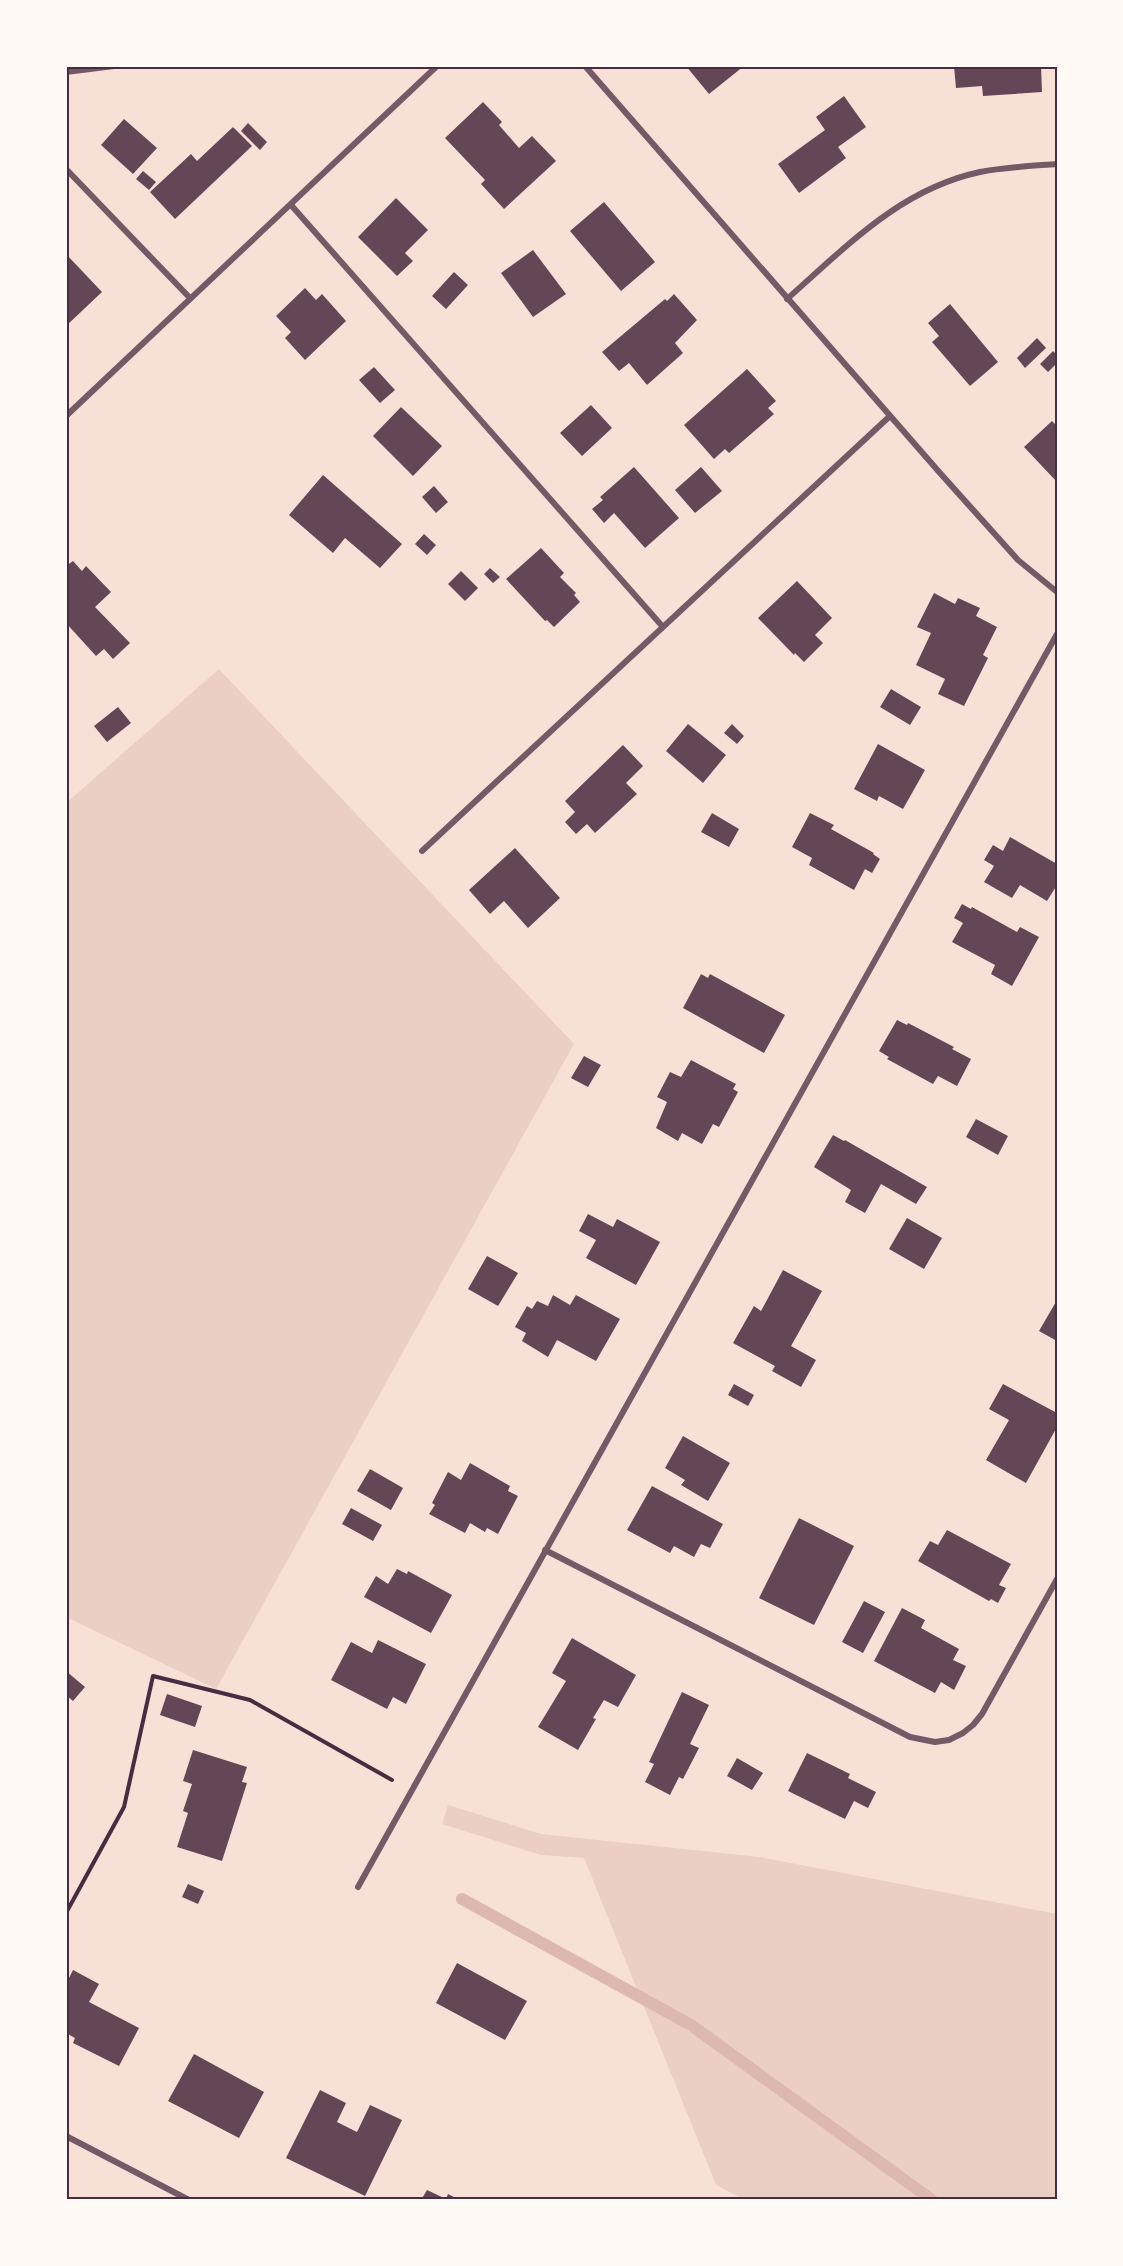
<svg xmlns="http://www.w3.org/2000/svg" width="1123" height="2266" viewBox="0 0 1123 2266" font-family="'Open Sans',sans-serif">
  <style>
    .green { fill: #ebcfc5 }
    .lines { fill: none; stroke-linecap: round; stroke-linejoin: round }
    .stream { stroke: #dcb8b0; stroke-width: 12 }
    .building { fill: #644757 }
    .path { stroke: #4a2c40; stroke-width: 4 }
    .minor { stroke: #755966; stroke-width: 6 }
    .neatline { fill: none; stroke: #4a2c40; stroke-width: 2 }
  </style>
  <rect width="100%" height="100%" fill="#f7e1d7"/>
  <path class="green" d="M219,669L574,1044L216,1689L66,1617V803Z
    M448,1805L541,1834L760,1857L1057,1914V2200H745L716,2185L584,1858L541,1855L442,1824Z"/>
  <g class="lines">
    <path class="stream" d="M462,1899L691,2025L932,2200"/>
  </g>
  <path class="building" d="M686,66H744L709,94Z
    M954,66H1041L1042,92L983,96L982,86L956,88Z
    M844,96L866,127L838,147L846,158L799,193L778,164L825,130L816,117Z
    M483,102L502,122L499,125L519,148L532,136L556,161L504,209L481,184L485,180L445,138Z
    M124,119L157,148L133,174L101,145Z
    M248,123L267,142L260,150L241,131Z
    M233,127L252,146L175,219L150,192L191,154L197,161Z
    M143,171L156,182L149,190L136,179Z
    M396,198L428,230L405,253L413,261L397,276L358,237Z
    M604,202L655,262L621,291L570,231Z
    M533,250L566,294L533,317L501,273Z
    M66,254L102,292L66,326Z
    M454,272L468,285L446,309L432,296Z
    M305,288L316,300L322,294L346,321L305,360L285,338L291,332L276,316Z
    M674,294L697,320L675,343L683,353L647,385L629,363L619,371L602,352L665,299L667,301Z
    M950,304L998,362L970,386L932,342L939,336L928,323Z
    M1037,338L1046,348L1025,368L1017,358Z
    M1053,351L1057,355V363L1048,372L1040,364Z
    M374,367L395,390L380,403L359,380Z
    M747,369L776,401L768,408L774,414L729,453L725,449L714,459L684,425Z
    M591,405L612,428L582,456L560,433Z
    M401,407L442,446L413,476L373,436Z
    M1052,421L1057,426V482L1024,447Z
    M634,467L679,518L645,548L614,513L604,523L592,509L603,500L600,497Z
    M701,467L722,491L695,513L675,490Z
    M323,475L402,544L380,568L345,538L333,553L289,515Z
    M434,486L448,502L436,513L422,497Z
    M424,534L436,545L427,555L415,544Z
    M541,548L564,573L560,577L576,593L574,595L580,602L554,627L547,620L545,621L506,579Z
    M73,561L82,571L86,566L111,592L95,607L130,643L113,659L104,649L96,656L66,623V566Z
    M490,568L500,577L493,583L484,574Z
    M461,571L478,588L465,601L448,584Z
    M797,581L832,618L815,635L823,643L804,662L795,653L794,655L758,618Z
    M934,593L955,604L958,598L980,608L976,616L997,627L983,655L988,658L964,706L938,694L945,679L916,665L931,633L917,627Z
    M891,689L921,707L910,725L880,707Z
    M118,707L131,723L107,742L94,726Z
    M688,724L726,755L703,783L666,751Z
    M732,724L744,736L737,744L724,733Z
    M878,744L925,770L903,809L879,796L877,801L854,789Z
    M623,745L643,766L626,783L637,794L595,833L587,824L576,834L565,822L575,812L565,801Z
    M712,813L739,829L729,847L701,832Z
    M810,813L834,825L831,829L874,853L873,854L880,859L872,873L865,869L854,890L809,865L812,858L792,847Z
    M1010,837L1057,864V885L1047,901L1020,885L1012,898L984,882L994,866L984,860L993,845L1003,851Z
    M515,848L560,898L528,928L504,901L490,914L469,890Z
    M962,904L971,909L972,907L1017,932L1020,927L1039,937L1012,986L991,974L995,965L952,942L963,923L954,918Z
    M701,974L708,978L710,974L785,1015L764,1053L683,1008Z
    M897,1020L907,1025L908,1023L954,1047L952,1049L971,1059L957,1086L938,1076L933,1084L887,1059L889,1057L879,1051Z
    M584,1056L601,1065L588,1087L571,1078Z
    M691,1060L736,1084L733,1089L738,1092L719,1127L713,1124L702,1144L682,1133L678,1141L656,1128L667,1102L657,1097L670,1072L681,1077Z
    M976,1119L1008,1136L998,1155L966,1137Z
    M833,1135L844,1141L845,1140L927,1187L916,1204L881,1184L865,1213L845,1202L851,1190L814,1167Z
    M588,1214L613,1227L617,1219L660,1242L636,1285L586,1258L596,1240L579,1231Z
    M907,1218L942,1238L924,1269L889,1249Z
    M487,1256L518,1273L498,1306L468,1289Z
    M783,1270L822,1291L791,1346L816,1360L801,1387L772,1371L775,1366L733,1343L754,1306L761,1311Z
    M553,1295L570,1305L576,1295L620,1319L596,1361L557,1340L548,1357L522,1341L526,1333L515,1327L527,1306L532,1309L537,1301L548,1306Z
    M1057,1300V1341L1039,1331Z
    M734,1384L754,1395L748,1406L728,1395Z
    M1003,1384L1057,1413V1427L1026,1483L986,1460L1009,1420L989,1409Z
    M683,1436L730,1463L708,1501L681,1485L685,1480L665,1468Z
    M470,1463L510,1486L508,1491L518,1496L498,1534L487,1528L485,1532L470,1523L465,1533L429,1514L435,1505L432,1503L448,1472L461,1480Z
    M370,1469L403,1488L391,1510L357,1491Z
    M652,1486L723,1524L710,1548L701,1544L694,1557L674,1546L670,1553L627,1530Z
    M351,1508L382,1525L373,1541L342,1524Z
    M799,1518L854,1546L814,1625L759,1598Z
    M947,1530L1011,1564L999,1585L1006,1588L998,1603L991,1599L989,1601L918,1561L930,1541L938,1545Z
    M397,1569L407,1574L408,1571L452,1595L431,1633L364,1597L376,1576L388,1584Z
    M864,1601L885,1612L863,1653L842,1642Z
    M902,1608L925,1620L921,1628L959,1649L953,1660L966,1666L954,1690L941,1682L935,1693L874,1661Z
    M572,1638L636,1675L618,1707L604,1700L593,1718L596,1719L578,1750L538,1727L566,1681L552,1673Z
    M378,1640L426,1664L406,1704L393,1697L387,1709L331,1680L351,1642L372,1653Z
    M66,1671L85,1687L73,1701L66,1695Z
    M682,1692L709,1705L690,1744L699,1748L683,1779L679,1777L670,1795L645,1782L654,1764L649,1762Z
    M167,1694L202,1706L195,1727L160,1715Z
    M193,1750L247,1767L242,1782L247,1783L222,1861L177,1847L188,1813L183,1811L192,1784L183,1781Z
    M807,1753L850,1774L848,1778L876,1792L868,1808L854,1801L845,1819L788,1791Z
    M737,1758L763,1773L752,1790L727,1776Z
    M188,1884L204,1891L198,1904L182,1897Z
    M457,1963L527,2001L505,2040L436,2003Z
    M73,1970L99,1984L89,2002L139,2028L119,2066L73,2043L75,2038L66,2033V1984Z
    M194,2054L264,2092L239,2138L168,2101Z
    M320,2090L346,2103L337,2122L357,2132L370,2105L402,2120L365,2196L286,2158Z
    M427,2190L446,2199L448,2194L460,2200H421Z"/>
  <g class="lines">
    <path class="path" d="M66,1913L124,1807L153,1676L250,1700L392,1780"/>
    <path class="minor" d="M585,66L940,473L1018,560L1057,592
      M66,72L114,66
      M66,169L190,298
      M291,205L663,627
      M787,299C846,247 900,189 980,172C1005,167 1031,166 1057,164
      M66,416L437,66
      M422,851L890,416
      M545,1550L910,1737L935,1742L949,1740L963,1733L973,1725L982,1714L1057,1579
      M358,1887L1057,634
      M66,2136L189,2200"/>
  </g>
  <rect width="1123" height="2266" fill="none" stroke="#fffaf5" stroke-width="135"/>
  <rect x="68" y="68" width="988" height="2130" class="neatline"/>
</svg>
